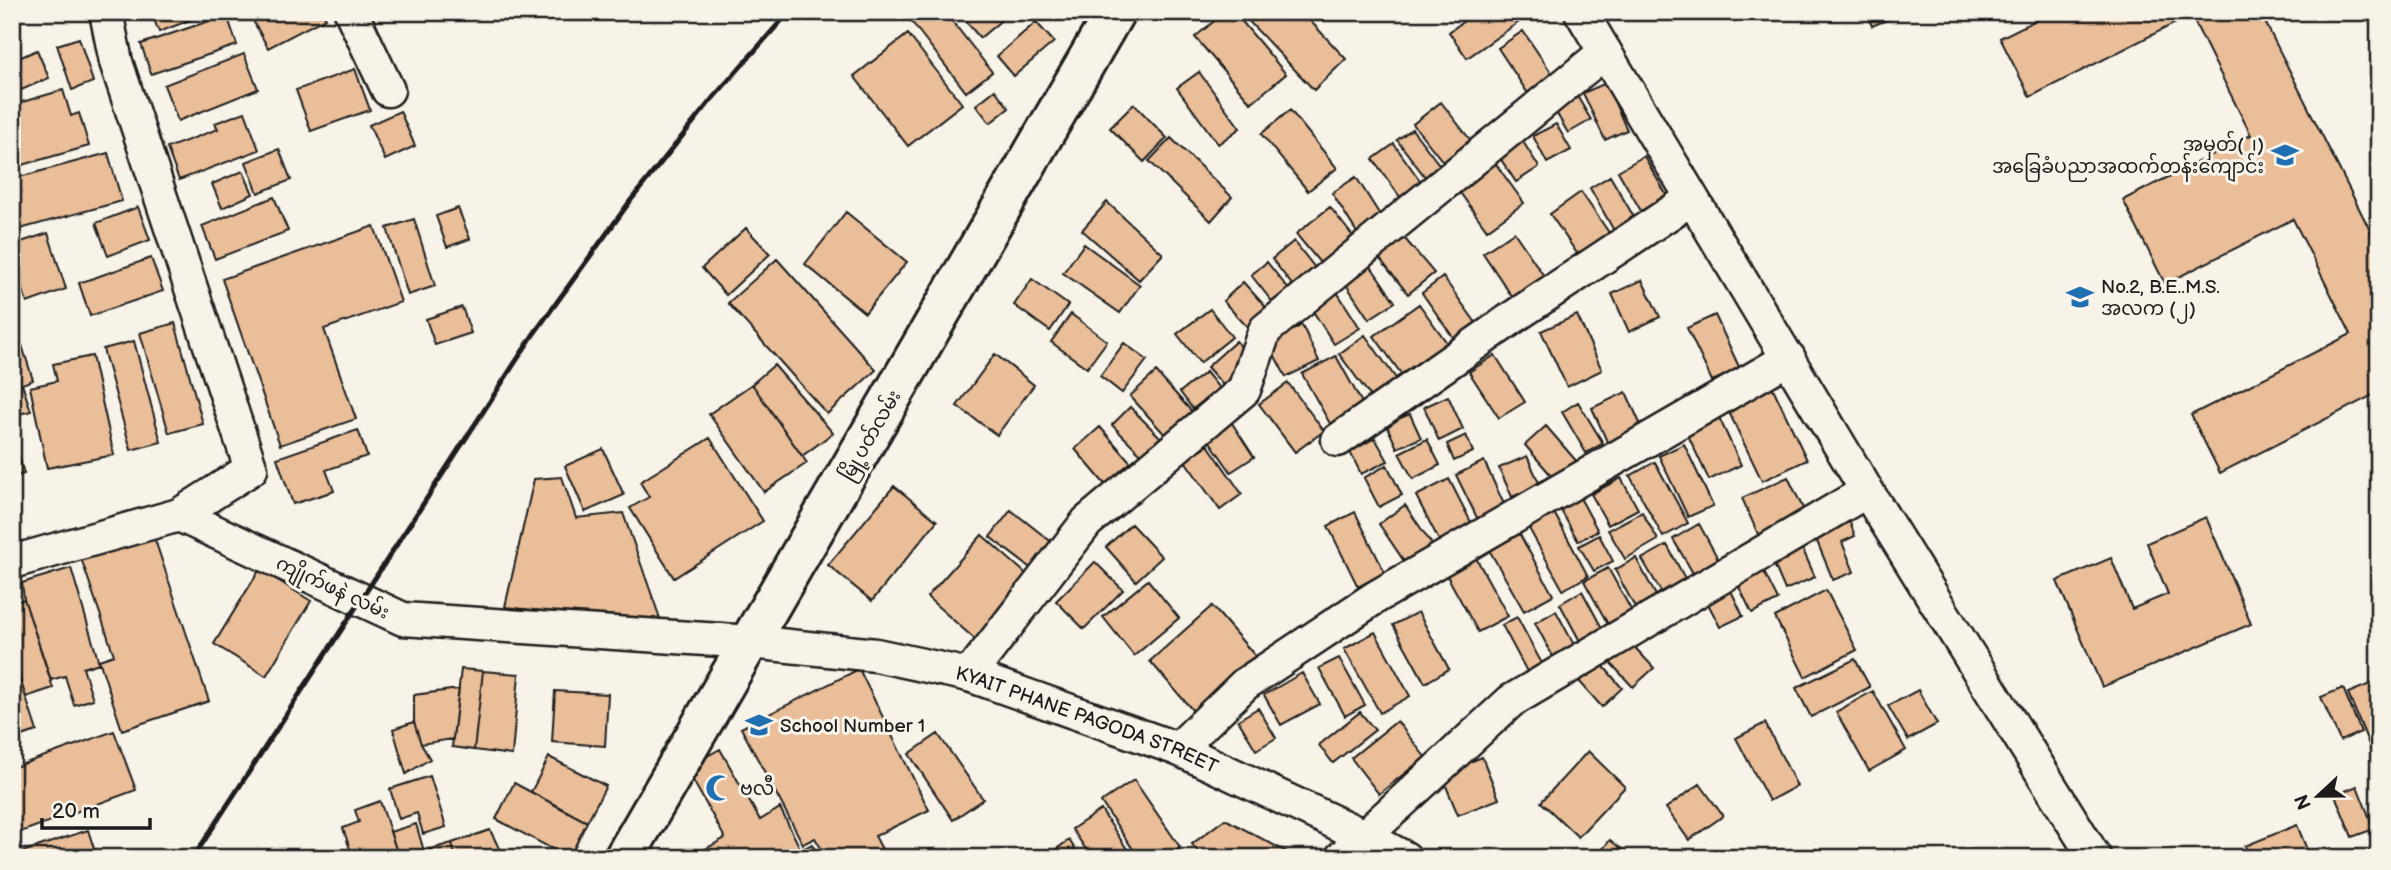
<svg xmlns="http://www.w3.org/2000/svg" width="2391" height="870" viewBox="0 0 2391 870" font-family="'Balsamiq Sans','Noto Sans Myanmar',sans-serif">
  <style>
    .building { fill: #e9be99; stroke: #1c1c1c; stroke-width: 2 }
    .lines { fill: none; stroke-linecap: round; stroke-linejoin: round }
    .minor-casing { stroke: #1c1c1c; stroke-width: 37 }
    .secondary-casing { stroke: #1c1c1c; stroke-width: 44 }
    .minor { stroke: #f7f3e8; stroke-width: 32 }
    .secondary { stroke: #f7f3e8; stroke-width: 38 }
    .rail { stroke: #1c1c1c; stroke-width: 5 }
    .labels { text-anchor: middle; stroke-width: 6; stroke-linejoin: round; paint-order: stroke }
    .poi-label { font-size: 19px; fill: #1c1c1c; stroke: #f7f3e8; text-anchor: start }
    .street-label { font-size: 19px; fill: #1c1c1c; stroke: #f7f3e8 }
  </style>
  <rect width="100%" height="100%" fill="#f7f3e8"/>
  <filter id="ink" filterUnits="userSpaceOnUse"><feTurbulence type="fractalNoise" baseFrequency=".0143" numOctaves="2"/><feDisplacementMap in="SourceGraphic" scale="14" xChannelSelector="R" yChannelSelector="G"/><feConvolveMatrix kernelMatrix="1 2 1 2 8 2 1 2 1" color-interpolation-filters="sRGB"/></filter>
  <g filter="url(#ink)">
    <path class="building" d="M151,12H211L159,32Z
      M255,12H322L326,18L268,48L250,15Z
      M922,12H945L992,72L966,92L911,21Z
      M958,12H1011L980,38Z
      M1225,12H1234L1286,74L1251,103L1195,37Z
      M1240,12H1302L1346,59L1314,90Z
      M1476,12H1532V13L1467,58L1449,32Z
      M1866,12H1904V13L1872,26Z
      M2052,12H2260L2379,248V392L2220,473L2191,415L2351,334L2293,219L2165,284L2123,200L2251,135L2191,15L2030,97L2000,38Z
      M227,15L237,45L151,74L141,44Z
      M1036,22L1054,42L1014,76L997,56Z
      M1523,31L1559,84L1533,101L1498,48Z
      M908,34L962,104L908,146L854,76Z
      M79,38L93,82L72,90L57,45Z
      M37,50L49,78L12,94V61Z
      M244,54L258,89L178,121L164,85Z
      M355,69L370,110L311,131L296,90Z
      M1199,72L1240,128L1218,144L1177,88Z
      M1606,83L1627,130L1605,140L1583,93Z
      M63,90L71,116L79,113L89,146L12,168V105Z
      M995,90L1009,108L990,123L976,105Z
      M1576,94L1591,120L1568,133L1553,107Z
      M1441,102L1475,146L1448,168L1413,124Z
      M1134,104L1167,138L1144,162L1110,128Z
      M1290,110L1337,168L1308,191L1261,134Z
      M400,111L415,146L385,160L369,125Z
      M245,112L259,150L179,180L167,148L218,129L215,123Z
      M1556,124L1571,150L1547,163L1533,136Z
      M1412,129L1444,171L1429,182L1397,140Z
      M1520,137L1539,167L1516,182L1496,152Z
      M1171,138L1232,197L1211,221L1149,161Z
      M1394,144L1426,189L1405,204L1373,159Z
      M279,149L291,180L258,193L246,162Z
      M108,153L122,201L13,231L12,179Z
      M1644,156L1667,196L1641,211L1618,171Z
      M1493,160L1524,203L1487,230L1456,187Z
      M243,171L253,194L222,208L212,184Z
      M1610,176L1638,224L1617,236L1590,188Z
      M1356,177L1385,223L1361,239L1332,193Z
      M1581,192L1612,237L1581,259L1550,214Z
      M274,197L288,231L215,259L202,226Z
      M1107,202L1163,254L1139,280L1082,230Z
      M138,207L150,240L108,256L96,223Z
      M1330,207L1359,244L1326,270L1296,234Z
      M458,208L470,239L447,247L436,216Z
      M846,212L907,262L865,313L805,264Z
      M414,219L435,286L408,295L387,228Z
      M374,226L401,302L324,329L356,419L280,445L222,279Z
      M746,228L770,254L726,295L702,268Z
      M1514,232L1550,285L1519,307L1483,253Z
      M48,233L66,289L27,303L12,256V245Z
      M1400,233L1434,273L1408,294L1375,253Z
      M1294,241L1319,273L1297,291L1272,259Z
      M1084,244L1140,285L1120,313L1063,273Z
      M151,258L163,291L90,316L79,283Z
      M777,259L876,370L827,414L728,303Z
      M1267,262L1294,296L1278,309L1251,275Z
      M1368,262L1395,302L1369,319L1343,280Z
      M1443,277L1479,327L1457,343L1422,293Z
      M1032,279L1068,305L1050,331L1014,305Z
      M1642,280L1660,317L1629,332L1612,294Z
      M1243,282L1273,315L1253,333L1223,301Z
      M1337,292L1360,328L1334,344L1311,308Z
      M1419,304L1450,347L1405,379L1374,336Z
      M462,307L471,333L435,345L426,319Z
      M1210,309L1232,337L1200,363L1177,334Z
      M1071,314L1107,341L1087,368L1051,342Z
      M1577,315L1602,370L1567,387L1541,331Z
      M1715,315L1740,369L1712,381L1687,328Z
      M175,323L203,424L169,433L140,333Z
      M1302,325L1319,361L1286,377L1268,343Z
      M1365,335L1402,387L1377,405L1339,354Z
      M20,339L33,380L22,384L31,411L19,414L12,391V341Z
      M134,341L161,442L131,450L103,349Z
      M1236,341L1252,359L1223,385L1207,367Z
      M1124,343L1147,360L1122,393L1100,376Z
      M995,354L1034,385L997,435L957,406Z
      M1495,355L1525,402L1499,418L1469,372Z
      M92,356L114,455L47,468L30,387L57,381L53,364Z
      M1336,356L1366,410L1333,429L1302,374Z
      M774,365L833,433L802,456L752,384Z
      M1156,372L1194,414L1168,438L1130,396Z
      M1206,372L1219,388L1193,409L1180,392Z
      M1288,383L1324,431L1295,452L1259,404Z
      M752,384L807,463L764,492L709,414Z
      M1771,384L1807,460L1762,481L1726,406Z
      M1626,392L1647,439L1613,455L1592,408Z
      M1448,396L1463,429L1439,441L1424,407Z
      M1578,402L1603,443L1586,453L1562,412Z
      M1130,407L1168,445L1150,463L1112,425Z
      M1717,413L1741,465L1709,480L1685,429Z
      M1410,414L1421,438L1397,448L1386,424Z
      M1230,420L1254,457L1231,472L1206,436Z
      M1546,426L1578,463L1557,482L1525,445Z
      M1100,427L1134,466L1108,488L1075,449Z
      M358,430L367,456L326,470L334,491L293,504L277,458Z
      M12,431L24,474L12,477Z
      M1466,435L1473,452L1454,461L1447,444Z
      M710,438L763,521L674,578L630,508L649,497L640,482Z
      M1375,438L1388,461L1361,474L1350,452Z
      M1427,439L1440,465L1413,479L1399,453Z
      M1684,444L1713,506L1688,517L1659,456Z
      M1208,445L1242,494L1220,510L1185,461Z
      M603,449L624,495L585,512L565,466Z
      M1527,456L1540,485L1512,497L1499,468Z
      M1484,461L1509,515L1482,528L1456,475Z
      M1655,462L1688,523L1663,537L1630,476Z
      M1387,465L1402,495L1379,507L1364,478Z
      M562,477L576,518L623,513L662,624L505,607L534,479Z
      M1788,477L1808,519L1761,541L1742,498Z
      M1621,478L1638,509L1608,525L1591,494Z
      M1449,479L1477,534L1444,550L1416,496Z
      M894,486L937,521L872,601L828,565Z
      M1579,496L1598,531L1578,541L1559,507Z
      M1405,505L1435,549L1408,567L1379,524Z
      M1552,509L1588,576L1563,590L1526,523Z
      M1011,510L1054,544L1033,570L990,537Z
      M1355,512L1385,573L1358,587L1328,526Z
      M1642,512L1658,540L1625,559L1608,530Z
      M1846,512L1855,536L1842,542L1854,572L1833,580L1811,527Z
      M2206,517L2251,624L2102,687L2057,581L2111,558L2132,609L2168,594L2147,543Z
      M1131,524L1162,557L1136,581L1106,547Z
      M1699,524L1722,566L1697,580L1673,539Z
      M1518,531L1553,595L1524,611L1488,548Z
      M153,534L209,701L122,730L99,660L114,655L81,558Z
      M982,535L1032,579L977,641L927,597Z
      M1599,535L1613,561L1594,571L1579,546Z
      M1800,543L1815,577L1785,590L1770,555Z
      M1667,545L1688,584L1664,597L1642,559Z
      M1475,556L1508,616L1478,632L1445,572Z
      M1636,558L1659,601L1638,613L1615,570Z
      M1095,562L1123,590L1084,629L1056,601Z
      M1761,566L1778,600L1752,613L1735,579Z
      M71,568L99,663L83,668L93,699L74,705L65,676L51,680L24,599L22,583Z
      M1608,568L1634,615L1610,628L1584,581Z
      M260,569L311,601L266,676L214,644Z
      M1148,580L1179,618L1134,656L1103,617Z
      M1727,582L1743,616L1720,627L1703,594Z
      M1826,590L1857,650L1805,677L1775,617Z
      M1582,591L1603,630L1581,643L1560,604Z
      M24,599L53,688L26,697L12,655V603Z
      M1212,606L1257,658L1194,712L1150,661Z
      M1556,611L1579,654L1558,666L1535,623Z
      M1418,612L1449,669L1425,683L1393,625Z
      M1517,617L1547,673L1532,681L1502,625Z
      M1375,632L1410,696L1380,713L1344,649Z
      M1627,639L1654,668L1633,687L1606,658Z
      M12,655L37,731L12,739Z
      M1339,658L1365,705L1345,716L1319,668Z
      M1855,659L1870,687L1811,717L1796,688Z
      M1600,662L1622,688L1602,707L1579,681Z
      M461,669L483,671L474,750L452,747Z
      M859,669L929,810L875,836L885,855L879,858H827L815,838L803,844L741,728Z
      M483,671L519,674L512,755L474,750Z
      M1302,673L1320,704L1281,725L1264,695Z
      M2375,682L2379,691V750L2372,752L2348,693Z
      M2343,688L2361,732L2340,741L2321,697Z
      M459,689L453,739L421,744L414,722V695Z
      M1918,690L1937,724L1908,740L1888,706Z
      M555,691L608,694L605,746L552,742Z
      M1873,691L1906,750L1869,771L1836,712Z
      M1258,708L1276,738L1256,750L1238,720Z
      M1360,712L1375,730L1333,763L1319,745Z
      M1397,721L1425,757L1379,794L1351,758Z
      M414,722L421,744L430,759L406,774L393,729Z
      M1765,723L1797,786L1769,801L1736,738Z
      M114,731L136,790L18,833L12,818V768Z
      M938,734L983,799L953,820L909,754Z
      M720,749L760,820L780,808L801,850L812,844L819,858H689L725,838L686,768Z
      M1588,751L1625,787L1578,837L1541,802Z
      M549,757L606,786L587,822L531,792Z
      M1482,757L1499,799L1458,815L1441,774Z
      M430,776L446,827L423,834L417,813L399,819L390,789Z
      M1134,780L1180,847L1165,858H1139L1101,802Z
      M514,783L587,822L569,858L496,819Z
      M1700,784L1723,816L1689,840L1666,808Z
      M2357,786L2374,829L2352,837L2335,795Z
      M380,801L399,858H353L343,828L359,822L355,810Z
      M1101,810L1133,858H1092L1072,829Z
      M1225,819L1298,858H1203L1192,844Z
      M416,824L426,858H399L390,832Z
      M2297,825L2310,857L2250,858L2245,846Z
      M88,830L97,858H24L22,852Z
      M490,830L504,858H456L452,843Z
      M1069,840L1081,858H1044Z
      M1610,840L1633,858H1596Z
      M452,843L456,858H426L424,851Z
      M2379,847V858H2352Z"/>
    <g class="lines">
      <defs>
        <g id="minor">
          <path d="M106,12L116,62L251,469L179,515"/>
          <path d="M351,12L388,90"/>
          <path d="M1581,12L1867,491L2095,858"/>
          <path d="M1338,440L1518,314L1691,199"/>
          <path id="s1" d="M12,562L179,515L403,619L751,642L876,655L969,675L1178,749L1366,837L1405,858"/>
          <path d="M969,675L1087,522L1244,390L1265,330L1605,52"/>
          <path d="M1178,749L1245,684L1376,597L1789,358"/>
          <path d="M1341,858L1511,701L1867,491"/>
        </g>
        <path id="secondary" d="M624,858L1115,12"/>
      </defs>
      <use href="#minor" class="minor-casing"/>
      <use href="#secondary" class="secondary-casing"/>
      <use href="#minor" class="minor"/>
      <use href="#secondary" class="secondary"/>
      <path class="rail" d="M193,858L533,335L631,200L712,99L789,12"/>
    </g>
  </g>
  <defs>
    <symbol id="school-bare" viewBox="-9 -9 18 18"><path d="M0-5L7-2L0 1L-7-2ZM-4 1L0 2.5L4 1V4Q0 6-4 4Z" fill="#1f6fb2" stroke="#f7f3e8" stroke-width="2.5" paint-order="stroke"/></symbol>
    <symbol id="mosque-bare" viewBox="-9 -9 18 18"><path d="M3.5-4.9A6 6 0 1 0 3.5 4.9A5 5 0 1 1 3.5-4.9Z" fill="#1f6fb2" stroke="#f7f3e8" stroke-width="2.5" paint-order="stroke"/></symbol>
  </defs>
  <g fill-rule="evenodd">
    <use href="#school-bare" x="2266" y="136" width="38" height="38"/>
    <use href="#school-bare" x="2061" y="278" width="38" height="38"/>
    <use href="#school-bare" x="740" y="706" width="38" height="38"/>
    <use href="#mosque-bare" x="700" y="769" width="38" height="38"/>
  </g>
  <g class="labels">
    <g class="poi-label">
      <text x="2264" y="151" text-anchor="end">အမှတ်(၂)<tspan x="2264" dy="22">အခြေခံပညာအထက်တန်းကျောင်း</tspan></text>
      <text x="2101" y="293">No.2, B.E..M.S.<tspan x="2101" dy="22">အလက (၂)</tspan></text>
      <text x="780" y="732">School Number 1</text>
      <text x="740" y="795">ဗလီ</text>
    </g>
    <g class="street-label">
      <text transform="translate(870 435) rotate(-60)" y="7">မြို့ပတ်လမ်း</text>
      <text transform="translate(333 587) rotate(25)" y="7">ကျိုက်ဖနဲ လမ်း</text>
      <text dy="7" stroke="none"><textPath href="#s1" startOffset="1116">KYAIT PHANE PAGODA STREET</textPath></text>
    </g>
  </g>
  <rect width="2391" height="870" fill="none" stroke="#f7f3e8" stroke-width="42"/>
  <rect x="21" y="21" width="2349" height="828" fill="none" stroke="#1c1c1c" stroke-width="2.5" filter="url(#ink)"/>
  <g transform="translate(2318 796) rotate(248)" stroke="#f7f3e8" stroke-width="5" paint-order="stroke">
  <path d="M0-5L12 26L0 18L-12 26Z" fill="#1c1c1c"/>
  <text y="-10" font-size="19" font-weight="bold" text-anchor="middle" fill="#1c1c1c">N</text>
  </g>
  <path d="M42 818v10h108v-10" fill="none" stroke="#1c1c1c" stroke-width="3.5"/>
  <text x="52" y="818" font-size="21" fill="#1c1c1c" stroke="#f7f3e8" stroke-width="5" paint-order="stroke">20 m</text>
</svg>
